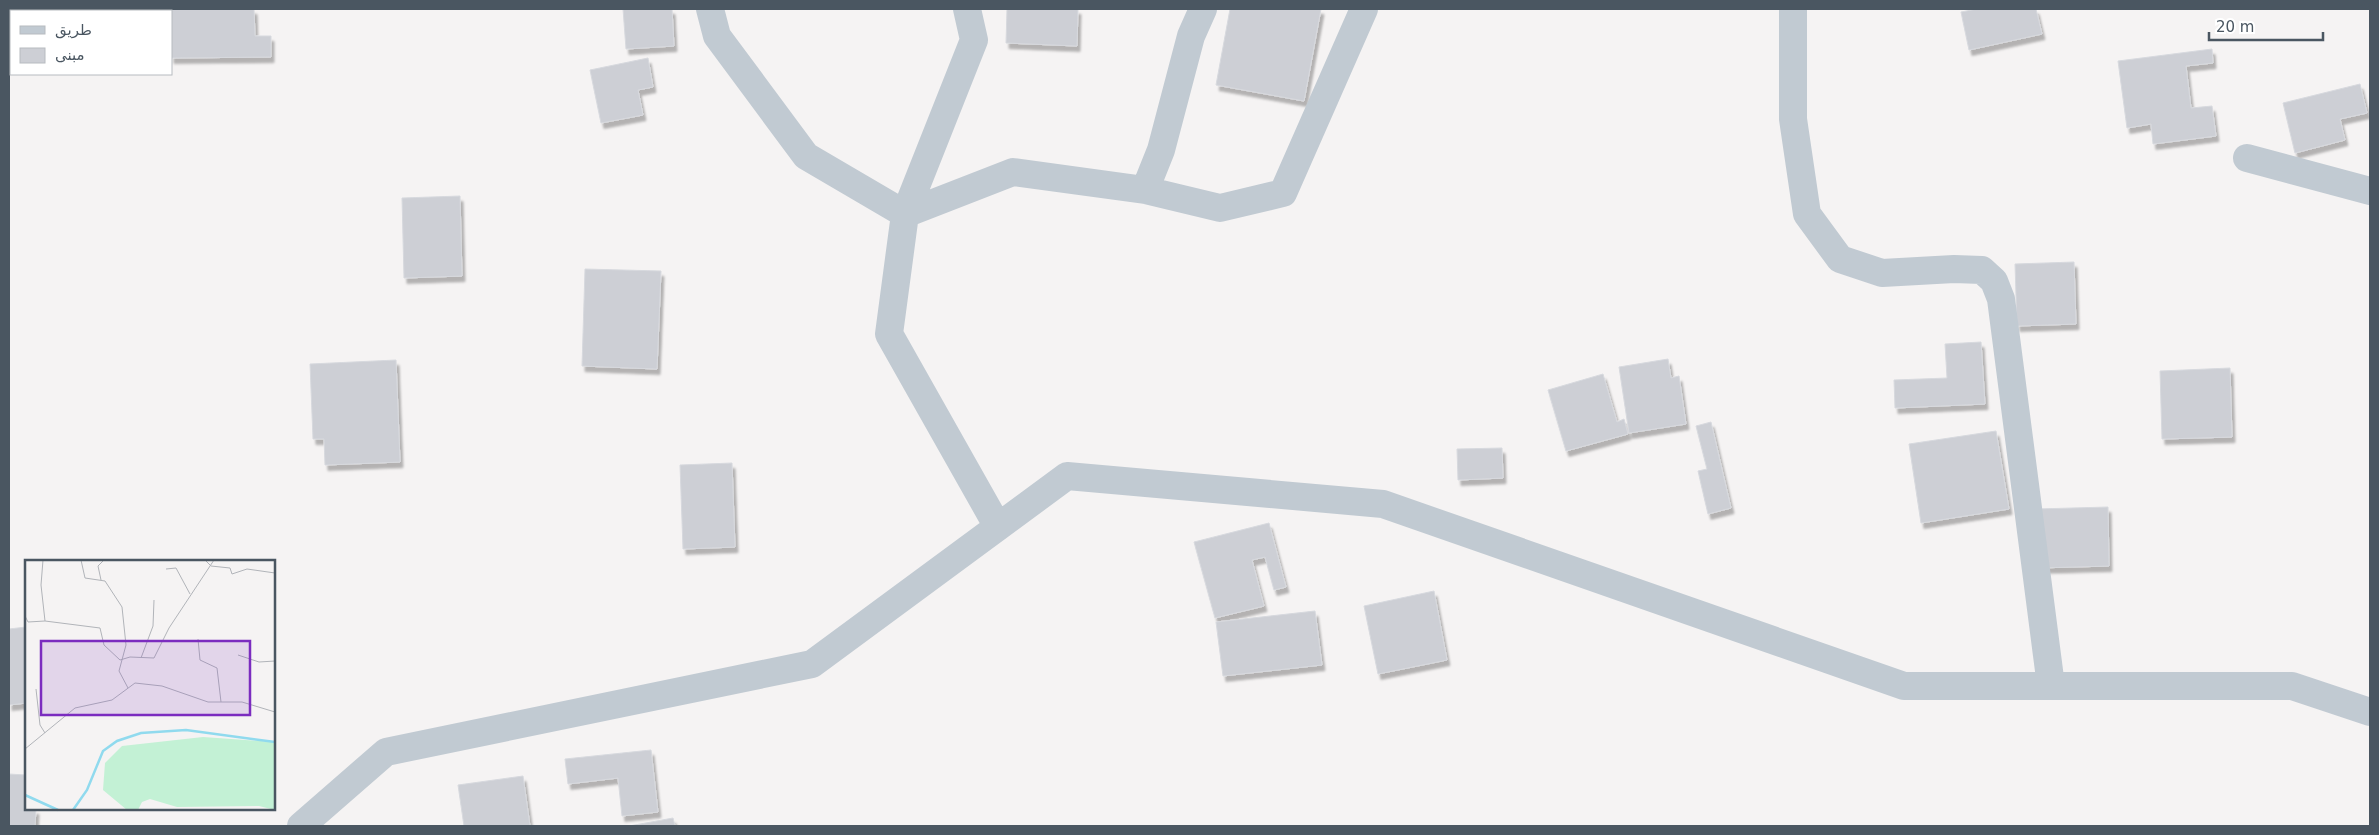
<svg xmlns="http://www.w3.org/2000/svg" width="2379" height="835" viewBox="0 0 2379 835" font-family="'DejaVu Sans','Noto Sans Arabic',sans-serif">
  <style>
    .building { fill: #cdcfd5; stroke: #d7d9de; filter: url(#shadow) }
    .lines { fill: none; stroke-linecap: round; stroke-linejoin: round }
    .minor { stroke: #c1cad2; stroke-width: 28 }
    .inset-river { fill: none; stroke: #90daee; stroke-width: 2.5 }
    .inset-road { fill: none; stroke: #b1b4b9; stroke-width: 1 }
    .view { fill: #7b2cbf; fill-opacity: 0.15; stroke: #7b2cbf; stroke-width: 2.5 }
    .inset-edge { fill: none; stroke: #4a5661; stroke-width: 2.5 }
  </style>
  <defs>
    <filter id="shadow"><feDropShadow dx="3" dy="5.5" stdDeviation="1" flood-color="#0004"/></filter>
  </defs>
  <rect width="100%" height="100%" fill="#f5f3f3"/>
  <path class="building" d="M146,9H254L255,36H271V57L171,58V11H146Z
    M623,9H672L674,46L626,49Z
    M1007,9H1078L1077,46L1006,43Z
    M1230,9H1321L1304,101L1216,85Z
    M1977,9H2036L2042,34L1969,50L1961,12Z
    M2212,49L2213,63L2186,66L2191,108L2212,106L2216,136L2153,144L2151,124L2127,128L2118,61Z
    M648,58L653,87L638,90L643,115L601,123L590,70Z
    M2360,84L2367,113L2340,119L2345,140L2295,153L2283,103Z
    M460,196L462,276L404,278L402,198Z
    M2074,262L2076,324L2017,326L2015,264Z
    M585,269L661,271L657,369L582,366Z
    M1981,342L1985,404L1895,408L1894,380L1947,378L1945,344Z
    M1668,359L1671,378L1679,376L1686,424L1629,433L1619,367Z
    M396,360L400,462L325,465L324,439H313L310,364Z
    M2230,368L2232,437L2162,439L2160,371Z
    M1603,374L1617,422L1624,419L1628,434L1566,451L1548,390Z
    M1711,422L1731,508L1708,514L1698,471L1707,469L1696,426Z
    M1996,431L2009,509L1921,523L1909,444Z
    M1502,448L1503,478L1458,480L1457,449Z
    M732,463L735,547L683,549L680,465Z
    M2108,507L2109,566L2037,568L2036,509Z
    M1269,523L1286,587L1274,590L1265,557L1252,560L1264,606L1215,618L1194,542Z
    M1434,591L1447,660L1378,674L1364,606Z
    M1315,611L1322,665L1223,676L1216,622Z
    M26,627V703L9,705V629Z
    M651,750L658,812L622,816L618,778L568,784L565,759Z
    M9,774L26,775V809H36L35,826H9Z
    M523,776L530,826H464L458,785Z
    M673,818L675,826H629Z"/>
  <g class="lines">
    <path class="minor" d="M710,9L717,36L806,156L905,214L1013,172L1145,190L1220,208L1283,193L1364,9
      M967,9L974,40L905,214L889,334L998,527
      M1793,9V119L1807,214L1840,259L1882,273L1954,269L1982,270L1994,281L2001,299L2051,686
      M2247,158L2370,191
      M1145,190L1161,150L1191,36L1203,9
      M301,826L386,752L812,664L1067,476L1383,504L1904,686H2292L2370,712"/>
  </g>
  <g transform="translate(25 560)">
    <rect width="250" height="250" fill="#f5f3f3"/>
    <path d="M178,177L250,182V250L234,246L152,247L125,239L117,242L113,250H102L78,230L80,203L97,186Z" fill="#c3f1d5"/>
    <path class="inset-river" d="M0,235L33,250M48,250L62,230L78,191L92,181L116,173L161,170L250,182"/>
    <path class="inset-road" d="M18,0L16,25L20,61L75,68L79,85L95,100L105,97L129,98L144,68L189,0M56,0L60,18L80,21L97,47L101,85L94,111L103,128M180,0L186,6L205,8L207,14L222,9L250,13M141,9L151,8L165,34M76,20L73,6L79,0M0,56L3,62L20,61M173,79L175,100L192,108L196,142M213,95L234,102L250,101M116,98L128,66L129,40M11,129L15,165L20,173M0,189L50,148L87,140L110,123L137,126L183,142H217L250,152"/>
    <path class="view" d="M16,81H225V155H16Z"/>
    <rect width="250" height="250" class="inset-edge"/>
  </g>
  <rect width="2379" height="835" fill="none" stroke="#4a5661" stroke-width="20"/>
  <rect x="10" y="10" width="162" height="65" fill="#ffffff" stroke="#b7bbc0"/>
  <rect x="20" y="26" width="25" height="8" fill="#c1cad2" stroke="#b7bbc0"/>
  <text x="55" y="35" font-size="15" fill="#4a5661">طريق</text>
  <rect x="20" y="48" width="25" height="15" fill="#cdcfd5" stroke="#b7bbc0"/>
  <text x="55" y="60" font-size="15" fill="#4a5661">مبنى</text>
  <path d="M2209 32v8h114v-8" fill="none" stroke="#4a5661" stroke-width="2.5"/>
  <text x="2216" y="32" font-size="15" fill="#4a5661" stroke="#ffffff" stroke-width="4" paint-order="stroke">20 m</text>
</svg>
